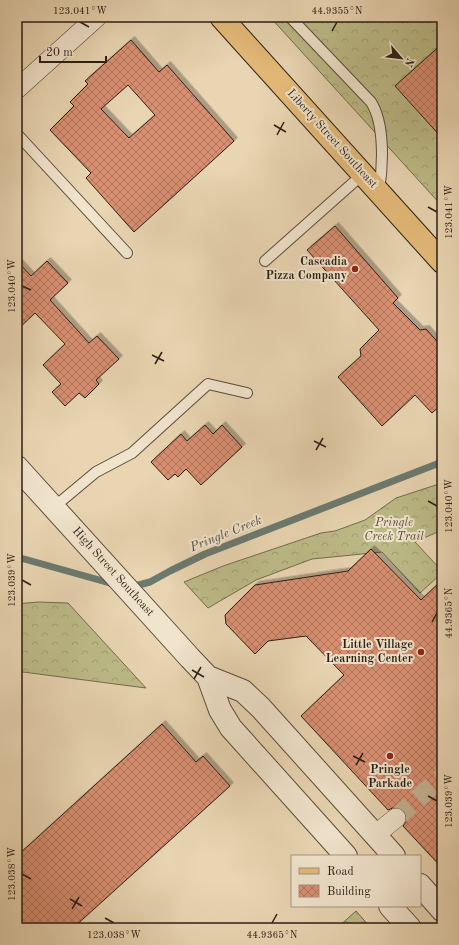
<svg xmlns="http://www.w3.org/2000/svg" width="459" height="945" viewBox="0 0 459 945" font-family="'Old Standard TT',serif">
  <defs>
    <pattern id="forest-crowns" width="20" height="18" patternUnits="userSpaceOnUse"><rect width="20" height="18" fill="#bdbb88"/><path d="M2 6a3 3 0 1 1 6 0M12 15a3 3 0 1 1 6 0" fill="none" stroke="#a3a074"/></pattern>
    <pattern id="building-cross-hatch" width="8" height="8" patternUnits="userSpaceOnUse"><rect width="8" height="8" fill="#d98f72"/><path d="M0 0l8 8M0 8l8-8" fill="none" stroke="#b0745c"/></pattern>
    <filter id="shadow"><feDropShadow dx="3.5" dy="-3.5" stdDeviation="0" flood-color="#0004"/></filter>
  </defs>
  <rect width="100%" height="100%" fill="#e9d5b2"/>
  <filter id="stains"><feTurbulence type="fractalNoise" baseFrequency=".005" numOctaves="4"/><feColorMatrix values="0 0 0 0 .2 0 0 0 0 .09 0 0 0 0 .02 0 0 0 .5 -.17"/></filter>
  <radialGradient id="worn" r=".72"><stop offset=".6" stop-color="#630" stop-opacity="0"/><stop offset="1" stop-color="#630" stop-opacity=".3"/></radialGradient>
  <!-- forest -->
  <path fill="url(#forest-crowns)" stroke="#746c4e" d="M270 17H442V206Z
    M442 483V530L415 542 442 571V573L420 593 382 552 312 559 256 580 208 608 184 582 223 566 321 533 335 531 365 520 396 498Z
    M38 602 68 603 146 688 23 672 17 675V604Z
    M356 911 371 928H337Z"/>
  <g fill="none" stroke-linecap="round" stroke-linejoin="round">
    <!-- stream -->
    <path stroke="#6c7a70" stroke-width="7" d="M17 557 117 585
      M131 587 150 582 170 571 205 554 442 462"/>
  </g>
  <!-- building -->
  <path fill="url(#building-cross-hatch)" stroke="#2b1e13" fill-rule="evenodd" filter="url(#shadow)" d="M131 40 159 72 167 65 234 141 134 232 86 178 91 173 50 130 74 106 70 102 88 84 85 81ZM128 85 155 115 129 138 101 109Z
    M442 44V138L395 86Z
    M335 226 398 298 393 303 420 330 426 329 442 347V404L432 413 415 395 382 426 338 377 361 356 360 349 379 330 307 250Z
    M17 261 31 276 47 261 68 283 50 300 89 343 97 336 119 359 96 380 99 384 85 398 79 393 65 406 52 392 61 384 43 365 65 344 35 313 17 330Z
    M205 425 213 434 222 425 242 447 201 485 186 469 178 477 175 474 168 480 151 462 181 434 187 441Z
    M371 549 421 600 442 580V868L403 826 406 822 407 817 404 811 400 808 395 807 388 810 301 716 344 675 306 636 268 641 255 654 226 624 225 615 255 585 348 571Z
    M162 724 196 762 203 756 230 786 73 928H17V856Z"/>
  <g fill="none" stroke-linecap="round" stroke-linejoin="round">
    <!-- minor-tunnel -->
    <path stroke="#c3b092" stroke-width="19" stroke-dasharray="19 10" stroke-linecap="butt" d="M396 818 442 777"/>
    <!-- service casing -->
    <g stroke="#5a4c3b" stroke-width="12">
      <path id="service" d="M290 17 371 102C385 124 383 166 379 191
        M17 134 127 253
        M265 261 363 174
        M54 507 96 472 132 453 208 384 247 393"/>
    </g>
    <!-- minor casing -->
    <g stroke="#5a4c3b" stroke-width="20">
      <path id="minor" d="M17 89 97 17
        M375 835 396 818"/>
    </g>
    <!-- tertiary casing -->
    <g stroke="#5a4c3b" stroke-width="24">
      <path id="tertiary" d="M17 467 190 658 208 677 243 691 261 708 394 856
        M208 677 220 710 231 728 346 856
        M420 885 442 910
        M390 906 410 928"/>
    </g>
    <!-- primary casing -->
    <g stroke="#2b1e13" stroke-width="24">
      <path id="primary" d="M221 17 442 262"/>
    </g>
    <!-- service -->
    <use href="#service" stroke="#f1e4cd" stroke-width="10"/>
    <!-- minor -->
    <use href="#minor" stroke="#f1e4cd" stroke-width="19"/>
    <!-- tertiary -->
    <use href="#tertiary" stroke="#f1e4cd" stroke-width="22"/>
    <!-- primary -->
    <use href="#primary" stroke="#e4ba79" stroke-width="22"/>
  </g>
  <!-- ticks -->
  <path fill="none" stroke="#2b1e13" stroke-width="1.5" d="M80 22 89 27M332 31 337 22M274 125 286 132M277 135 284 122M428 207 437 212M22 286 31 290M152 355 164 361M155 364 162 352M314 441 326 447M316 450 323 438M428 501 437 506M22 580 31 585M432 622 437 613M192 670 204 677M194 679 201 667M353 756 365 762M356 765 363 753M428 796 437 801M22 874 31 879M70 899 82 906M72 909 79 897M105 918 114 923M272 923 277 914"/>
  <!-- markers -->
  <g fill="#8f2418" stroke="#f1e4cd" stroke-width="1.5">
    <circle cx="355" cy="269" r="4"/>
    <circle cx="421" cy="652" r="4"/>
    <circle cx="390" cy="756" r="4"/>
  </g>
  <g text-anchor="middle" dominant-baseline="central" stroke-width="4" stroke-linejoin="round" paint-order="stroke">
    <!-- street labels -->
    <g font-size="12" fill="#2b1e13" stroke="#f1e4cd">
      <text transform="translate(332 139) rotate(48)">Liberty Street Southeast</text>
      <text transform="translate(113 572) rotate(48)">High Street Southeast</text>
    </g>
    <!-- poi labels -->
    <g font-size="12" font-weight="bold" fill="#2b1e13" stroke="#f1e4cd" text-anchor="end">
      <text x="347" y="262">Cascadia<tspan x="347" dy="14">Pizza Company</tspan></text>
      <text x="413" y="645">Little Village<tspan x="413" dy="14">Learning Center</tspan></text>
      <text x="390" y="770" text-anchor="middle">Pringle<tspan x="390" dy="14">Parkade</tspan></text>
    </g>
    <!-- park labels -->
    <g font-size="12" font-style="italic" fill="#574d36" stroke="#f1e4cd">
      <text x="394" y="523">Pringle<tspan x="394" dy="14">Creek Trail</tspan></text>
    </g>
    <!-- water labels -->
    <g font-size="13" font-style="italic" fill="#4b4c42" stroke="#f1e4cd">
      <text transform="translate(226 534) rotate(-22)">Pringle Creek</text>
    </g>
  </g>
  <!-- margin -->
  <rect width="459" height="945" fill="none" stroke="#e9d5b2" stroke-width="44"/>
  <!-- legend -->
  <rect x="291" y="855" width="130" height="52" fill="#f1e4cd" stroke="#a29583"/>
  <rect x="299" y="868" width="20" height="6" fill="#e4ba79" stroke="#a29583"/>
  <text x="327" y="875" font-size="12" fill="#2b1e13">Road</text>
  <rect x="299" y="885" width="20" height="12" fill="url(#building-cross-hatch)" stroke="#a29583"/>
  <text x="327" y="895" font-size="12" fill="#2b1e13">Building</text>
  <!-- north arrow -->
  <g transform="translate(401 58) rotate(118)" stroke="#f1e4cd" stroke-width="3" paint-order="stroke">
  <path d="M0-3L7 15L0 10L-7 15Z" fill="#2b1e13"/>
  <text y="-6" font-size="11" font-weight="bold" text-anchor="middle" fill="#2b1e13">N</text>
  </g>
  <!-- scale -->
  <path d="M40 56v6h66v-6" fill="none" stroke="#2b1e13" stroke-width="2"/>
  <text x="46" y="56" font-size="12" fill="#2b1e13" stroke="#f1e4cd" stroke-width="3" paint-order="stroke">20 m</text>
  <rect x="22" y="22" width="415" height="901" fill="none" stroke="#2b1e13" stroke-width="1.5"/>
  <g font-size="10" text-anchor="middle" fill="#2b1e13">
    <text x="80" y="14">123.041°W</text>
    <text x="337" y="14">44.9355°N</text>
    <text transform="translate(448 212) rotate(-90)" y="4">123.041°W</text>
    <text transform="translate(11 286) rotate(-90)" y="4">123.040°W</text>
    <text transform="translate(448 506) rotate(-90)" y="4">123.040°W</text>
    <text transform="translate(11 580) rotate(-90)" y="4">123.039°W</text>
    <text transform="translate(448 613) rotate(-90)" y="4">44.9365°N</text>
    <text transform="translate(448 801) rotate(-90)" y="4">123.039°W</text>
    <text transform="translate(11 874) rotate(-90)" y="4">123.038°W</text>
    <text x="114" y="938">123.038°W</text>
    <text x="272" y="938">44.9365°N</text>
  </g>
  <rect width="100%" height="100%" filter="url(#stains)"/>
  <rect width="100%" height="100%" fill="url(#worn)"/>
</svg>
